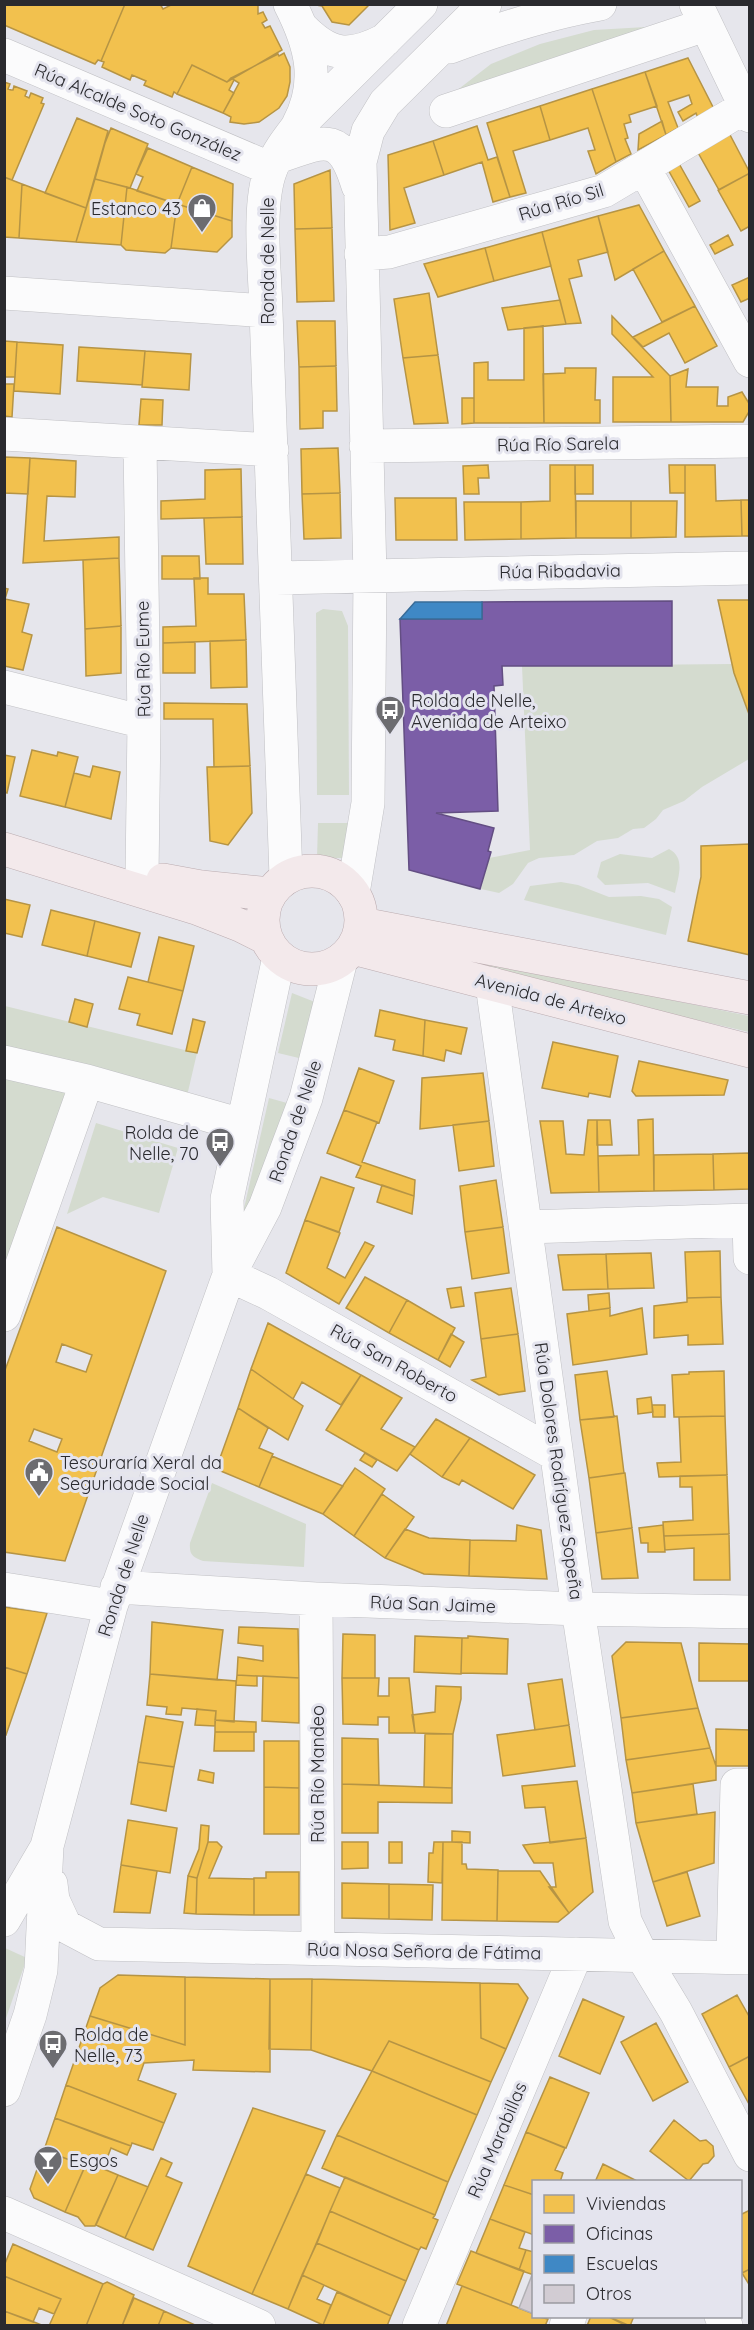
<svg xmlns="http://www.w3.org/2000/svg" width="754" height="2330" viewBox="0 0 754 2330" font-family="Quicksand,sans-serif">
  <rect width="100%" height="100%" fill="#e6e6ec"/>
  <!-- green -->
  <path fill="#d4dbcf" d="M646 27 438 105 491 64 540 44 594 30Z
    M323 609 342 611 348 626 349 795H317L316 613Z
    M732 664 749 717V759L702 787 684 801 663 810 656 819 644 828 633 829 618 838 597 841 574 855 539 858 528 863 513 884 499 893 481 889 489 858 530 850 522 666Z
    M318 823H349L348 858H317Z
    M669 849C686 858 678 877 675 893L648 883 605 885 597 877 601 862 620 854 652 858Z
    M561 882 578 885 609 897 641 896 659 899 672 907 666 935 524 900 530 886Z
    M468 958 749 1016V1032L466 967Z
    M292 993 320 1004 303 1059 278 1053Z
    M5 1006 197 1053 187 1096 71 1077 5 1266Z
    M269 1098 287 1103 245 1228 240 1226Z
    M96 1123 178 1148 159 1213 103 1197 67 1214Z
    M212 1483 306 1524 304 1567 203 1561C193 1557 189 1555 190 1543Z
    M5 1948 27 1958 5 2021Z"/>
  <!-- homes -->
  <path fill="#f2c14e" stroke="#b69444" stroke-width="1.5" fill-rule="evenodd" d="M4 4H125L101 61 98 60 95 64 4 25Z
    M125 4H160L163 9 173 4H258V14L263 12 267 20 262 23 265 28 270 26 282 50 227 82 192 65 177 94 174 92 172 97 144 85 146 81 132 75 130 80 102 67 104 62 101 61Z
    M370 4 349 25 332 22 322 6 316 5Z
    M284 53 290 67V82L287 96 279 108 259 122 244 124 230 122 231 117 223 113 239 83 231 78 278 54 279 56Z
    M688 58 714 109 698 118 696 113 683 121 678 112 692 104 689 95 668 102 678 128 666 135 645 72Z
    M192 65 227 82 231 78 234 80 229 90 234 93 223 113 177 94Z
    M645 72 657 106 629 115 631 122 624 124 628 138 625 139 631 154 616 162 592 89Z
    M4 82 10 84 8 89 11 90H13L14 86 27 91 25 96 29 98 31 93 43 98 41 103 44 104 12 180 4 177Z
    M592 89 616 162 596 174 588 151 595 150 588 128 550 140 540 106Z
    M540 106 550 140 513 151 526 193 510 197 487 123Z
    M77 118 108 131 86 208 45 193Z
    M662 121 666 135 638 150 639 134Z
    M477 126 488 160 497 157 510 197 493 202 482 162 444 175 433 141Z
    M111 128 148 144 130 188 95 179 105 143Z
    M728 131 750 173 719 190 696 149Z
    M433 141 444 175 404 188 415 223 390 230 388 155Z
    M148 148 192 167 177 204 137 191 143 177 136 174Z
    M677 160 700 201 689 207 666 166Z
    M192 167 233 184 232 221 177 204Z
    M330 170 332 228 295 229 294 184Z
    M750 173V226L741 231 718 190Z
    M4 177 22 184 19 238 4 237Z
    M95 179 127 187 121 245 76 242Z
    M22 184 86 208 76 242 19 238Z
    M127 187 177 204 171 248 165 253 126 250 121 245Z
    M177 204 232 221V237L217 252 171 248Z
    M639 205 664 251 615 280 598 216Z
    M598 216 608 252 578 260 582 276 569 279 581 323 566 324 542 232Z
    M332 228 334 301 297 302 295 229Z
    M542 232 551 266 494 281 485 248Z
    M728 235 733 245 715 254 710 245Z
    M485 248 494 281 438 297 424 264Z
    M664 251 695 306 662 322 633 269Z
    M750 277V298L741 302 732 285Z
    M429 293 438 355 403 358 394 299Z
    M560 300 566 324 508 330 502 308Z
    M695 306 717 346 685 363 669 333 643 347 633 337Z
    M612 316 670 376 671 422H613V377H653L612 334Z
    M297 321H335L336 366 299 367Z
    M543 326 544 423H474V363L488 362V380H524V328Z
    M4 341 17 342 15 377H4Z
    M17 342 63 345 60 394 14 391Z
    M79 347 145 351 142 385 77 381Z
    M145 351 191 354 189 390 142 387Z
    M438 355 448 423 414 424 403 358Z
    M336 366 337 411H323V428L300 429 299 367Z
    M565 368H596L595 400H600V423H544L543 374 565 373Z
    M688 369 686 387H718L717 406H728V397L742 392 750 405V410L743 422H671L670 376Z
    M4 384H14L12 417 4 416Z
    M462 398H474V423L462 424Z
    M141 399 163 400 162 425H139Z
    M338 448 340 493 302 494 301 449Z
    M4 457 30 458 28 494 4 493Z
    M30 458 76 461 75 497 47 496 44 541 119 537V558L23 563Z
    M488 465 489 478H478L479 494H464L463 466Z
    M550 465H575L576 538 521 539V502L550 501Z
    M575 465H593V494H575Z
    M669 465H685V493H670Z
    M685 465H715L716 501 741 500 742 536 685 537Z
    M241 469 242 517 161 519V501L205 499V470Z
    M340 493 341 538 304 539 302 494Z
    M395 498H456L457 540H396Z
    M741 500H750V536H742Z
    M576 501H631V538H576Z
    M631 501H677L676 537 631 538Z
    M464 502H521V539L465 540Z
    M242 517 243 564H206L204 518Z
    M162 556H199L200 579H162Z
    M119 558 121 626 85 629 83 560Z
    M194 578H208V594H244L246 640 163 643V627L196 626Z
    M4 588 8 589 5 599 29 604 22 632 32 635 23 670 4 666Z
    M718 600H750V717L734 673Z
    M121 626V673L86 676 85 629Z
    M246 640 247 687 211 688 210 641Z
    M195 642V673H163V643Z
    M164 703 247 704 250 766 214 767 213 719H164Z
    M32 750 57 756 58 752 78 757 65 807 20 796Z
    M4 755 15 757 7 793 4 792Z
    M93 766 120 772 111 819 65 807 74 773 90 777Z
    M250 766 252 813 228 845 210 841 207 767Z
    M750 844V955L688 941 701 877V846Z
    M4 899 30 905 22 937 4 933Z
    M51 910 95 921 87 956 42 945Z
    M95 921 140 933 131 967 87 956Z
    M159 937 194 946 183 991 148 982Z
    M128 977 183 991 172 1034 137 1025 140 1014 119 1009Z
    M75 999 93 1004 87 1027 69 1022Z
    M380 1010 425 1020 423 1056 393 1050 395 1040 375 1036Z
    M193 1019 205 1022 197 1053 186 1051Z
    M425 1020 467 1028 461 1054 446 1050 444 1061 423 1056Z
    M553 1042 618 1056 610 1097 589 1093 588 1097 542 1088Z
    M639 1061 728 1080 724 1095 636 1096 632 1091Z
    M359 1068 394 1081 379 1123 344 1110Z
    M483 1073 489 1121 420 1129 422 1078Z
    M344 1110 377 1122 362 1162 415 1180 414 1196 356 1177 361 1166 327 1153Z
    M653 1119 654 1191 599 1192 598 1156 639 1155 638 1120Z
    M588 1120H597L599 1192 551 1193 540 1121H563L566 1154 584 1155Z
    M597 1120H610L612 1145H597Z
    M489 1121 494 1166 459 1171 453 1125Z
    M750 1153V1189L714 1190 713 1154Z
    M713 1154 714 1190 654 1191V1155Z
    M321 1177 354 1188 339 1232 305 1220Z
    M496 1180 503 1227 465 1232 460 1186Z
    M382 1185 414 1196 412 1214 377 1202Z
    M305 1220 340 1233 327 1268 345 1278 365 1242 374 1246 339 1304 286 1273Z
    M57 1227 166 1271 65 1561 4 1552V1373ZM62 1344 92 1355 86 1372 56 1362ZM34 1429 62 1439 57 1452 29 1441Z
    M503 1227 509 1273 472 1279 465 1232Z
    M720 1251 721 1297 687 1298 685 1252Z
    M651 1253 654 1288 608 1289 606 1254Z
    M606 1254 608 1289 563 1290 558 1255Z
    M365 1277 407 1300 389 1333 346 1308Z
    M461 1287 464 1306 451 1308 447 1289Z
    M511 1288 518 1334 481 1339 475 1293Z
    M609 1293 610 1308 589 1311 588 1295Z
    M721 1297 723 1344 688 1345V1335L654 1338V1306L687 1302V1298Z
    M407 1300 455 1328 438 1360 389 1333Z
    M610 1308V1316L642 1308 647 1354 573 1365 567 1314Z
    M268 1323 361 1375 341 1405 302 1382 293 1399 251 1369Z
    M451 1334 464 1342 450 1367 438 1360Z
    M518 1334 525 1391 499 1395 472 1380 486 1377 481 1339Z
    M251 1369 303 1406 288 1440 238 1408Z
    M607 1371 614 1417 580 1420 575 1375Z
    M724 1371 725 1416 674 1417 672 1375 689 1374V1372Z
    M361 1375 402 1398 381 1429 415 1447 397 1471 326 1430Z
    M651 1397 653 1412 638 1414 637 1399Z
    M652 1405H665V1417H653Z
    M238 1408 268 1428 259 1448 273 1454 259 1487 216 1469Z
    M617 1416 624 1473 589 1478 580 1420Z
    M725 1416 727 1475 659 1477 657 1463 681 1462 679 1417Z
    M436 1419 470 1438 442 1477 410 1454Z
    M470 1438 535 1475 513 1509 462 1480 459 1485 442 1477Z
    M365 1453 377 1460 372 1467 360 1460Z
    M272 1456 343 1486 323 1514 259 1487Z
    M355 1468 385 1489 354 1536 323 1514Z
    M625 1473 632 1528 596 1533 589 1478Z
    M727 1475 729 1534 664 1536 663 1522 693 1520 692 1487H680V1476Z
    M382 1494 414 1517 385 1558 354 1536Z
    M517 1525 541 1530 547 1579 469 1576 470 1540 516 1541Z
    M663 1525 665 1552H648V1543H641L639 1528Z
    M632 1528 638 1578 602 1579 596 1533Z
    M405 1529 429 1538 470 1540 469 1576 424 1574 385 1558Z
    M729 1534 730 1580H694V1548L665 1550 664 1536Z
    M4 1607 47 1613 27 1674 4 1667Z
    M152 1622 223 1630 217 1680 150 1674Z
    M239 1627 298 1629 299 1678 237 1675 238 1657 263 1661V1646L238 1643Z
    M343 1634 375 1635V1678H342Z
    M415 1636 462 1638 461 1674 414 1672Z
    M468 1636 508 1639 507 1674 461 1673 462 1638H468Z
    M626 1642 681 1643 698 1708 621 1718 612 1656Z
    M699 1643 750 1644V1681H699Z
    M4 1667 27 1674 6 1735 4 1734Z
    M150 1674 236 1681 234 1722 215 1720 216 1711 182 1708 181 1715 166 1714 167 1707 147 1705Z
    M237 1675 257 1676V1686L236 1685Z
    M263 1676 299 1678V1723L262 1721Z
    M342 1678H379L378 1696H389V1678H409L415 1733H389V1717H378V1725L343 1724Z
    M562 1679 569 1725 535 1730 528 1684Z
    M436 1686 461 1687V1699L453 1734 415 1733 412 1715 435 1712Z
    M698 1708 710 1748 626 1760 621 1718Z
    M197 1709 216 1711 215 1726 195 1725Z
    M146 1716 183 1722 174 1767 138 1762Z
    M215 1720 256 1722V1732H215Z
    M569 1725 575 1766 503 1776 497 1735Z
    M716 1729 750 1730V1766H716Z
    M215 1732H254V1751H214Z
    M425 1734H453L452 1788 424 1787Z
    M342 1738 378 1739 379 1785 342 1784Z
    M264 1741H299V1788L264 1787Z
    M710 1748 716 1766V1780L632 1793 626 1760Z
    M138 1762 174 1767 166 1811 131 1804Z
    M200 1770 214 1773 213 1783 198 1780Z
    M577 1781 586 1838 550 1843 545 1807 525 1808 522 1786Z
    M342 1784 452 1788V1803L378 1802V1833H342Z
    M693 1784 697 1814 636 1823 632 1793Z
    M264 1787 299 1788V1834H264Z
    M715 1812 714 1863 653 1882 636 1823Z
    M128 1820 177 1828 170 1873 121 1865Z
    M201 1825 209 1826 208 1842 197 1878 188 1876 199 1849Z
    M452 1831 470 1832V1843L452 1842Z
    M586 1838 593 1892 569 1913 549 1887H556L553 1863H534L523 1845Z
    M208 1842H217L222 1847 209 1878 254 1879V1915L196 1914 197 1878Z
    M342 1842H368V1868L342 1869Z
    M389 1842H402V1863H389Z
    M434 1842H443L442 1883 428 1882 429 1853H433Z
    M443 1842H462V1864H466L467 1869 498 1870 497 1921 442 1920Z
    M121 1865 157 1871 150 1913 114 1912Z
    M498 1871H540L569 1913 558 1922 497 1921Z
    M266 1872H299V1915H254V1878H266Z
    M687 1872 700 1916 667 1926 653 1882Z
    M188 1876 197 1878 196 1914 184 1913Z
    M342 1883 389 1884V1919L342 1918Z
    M389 1884 433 1885 432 1920 389 1919Z
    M118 1975 185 1977V2045L90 2016 100 1988Z
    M185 1977 270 1979V2072L193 2070 194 2060 144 2063 138 2080 176 2094 164 2123 66 2085 90 2016 185 2045Z
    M270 1979H312L311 2050 269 2049Z
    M312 1979 480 1983 481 2038 506 2049 491 2082 389 2041 372 2071 311 2050Z
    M480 1983 518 1984 528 1998 506 2049 481 2038Z
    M737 1995 750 2018V2056L729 2067 702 2014Z
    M583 1999 624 2017 600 2074 559 2056Z
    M656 2023 688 2082 653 2101 621 2042Z
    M389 2041 491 2082 477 2115 372 2071Z
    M750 2056V2106L729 2067Z
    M372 2071 477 2115 448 2182 337 2135Z
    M550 2077 589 2093 566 2148 526 2132Z
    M66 2085 164 2123 153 2150 132 2143 131 2146 55 2118Z
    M253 2108 325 2131 252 2294 188 2266Z
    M55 2118 105 2137 131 2146 127 2155 111 2148 106 2161 90 2155 85 2166 44 2150Z
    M674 2120 700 2141 706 2140 713 2146 714 2156 708 2163 703 2164 689 2181 650 2151Z
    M526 2132 565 2148 555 2170 563 2173 560 2182H534V2195L504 2185Z
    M337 2135 448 2182 435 2215 322 2168Z
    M44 2150 85 2166 65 2212 34 2198 30 2189Z
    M161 2158 172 2163 166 2176 182 2183 153 2250 125 2238Z
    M87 2162 118 2175 95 2226H85L78 2217 65 2212Z
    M603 2164 639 2182H595Z
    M306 2174 340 2188 288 2309 252 2294Z
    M118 2175 148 2187 125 2238 96 2225Z
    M345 2177 435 2215 433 2218 438 2220 426 2249 421 2247 419 2250 330 2211Z
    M504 2185 534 2195V2235L490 2219Z
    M750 2210V2269L742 2273 740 2215Z
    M330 2211 419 2250 406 2281 317 2243Z
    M490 2219 525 2232 519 2248 526 2250 519 2270 476 2253Z
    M317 2243 406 2281 391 2316 302 2275Z
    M13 2244 103 2284 86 2326H49L61 2299 4 2276V2266Z
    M526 2250 534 2252V2275L519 2270Z
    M471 2251 524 2271 511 2305 457 2284Z
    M750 2269V2286L742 2273Z
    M302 2275 324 2285 317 2299 331 2305 323 2325 288 2309Z
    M4 2276 61 2299 54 2314 39 2308 33 2322 4 2311Z
    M107 2282 134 2295 122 2326H86L103 2284Z
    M462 2286 534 2314V2316L548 2319 545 2326H446Z
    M337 2292 391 2316 387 2326 323 2325Z
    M134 2298 164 2311 158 2326H122Z
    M4 2311 29 2320 44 2326H4Z
    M164 2311 195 2325V2326H158Z
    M591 2316H607L627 2326H587Z
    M607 2316H634L630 2326Z"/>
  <!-- offices -->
  <path fill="#7b5ea7" stroke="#634e83" stroke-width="1.5" d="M672 601V666H502L503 685 494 686 498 811 436 813 494 828 488 851 491 852 480 889 409 870 400 619H482V602Z"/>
  <!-- schools -->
  <path fill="#3f88c5" stroke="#396c98" stroke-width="1.5" d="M415 602H482V619H400Z"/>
  <!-- building -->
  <path fill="#d2ccd3" stroke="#b1b0b4" stroke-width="1.5" d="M532 2275H534V2314L519 2308Z"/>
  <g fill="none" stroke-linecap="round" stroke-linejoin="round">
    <!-- minor casing -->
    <g stroke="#c0c0c4" stroke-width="34">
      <path id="minor" d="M290 4C311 45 321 82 298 125
        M696 4 750 116
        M301 27C329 56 348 59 385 40
        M450 47C499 29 548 13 600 4
        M4 55 271 169
        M446 111 705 25
        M278 157C325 140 341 131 358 186
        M644 168 750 361
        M361 254 389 252 604 191 745 107
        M4 293 266 311
        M4 434 272 450
        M140 443 144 722 142 876
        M366 446 750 441
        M276 578 750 568
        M4 687 144 722
        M286 877 266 311C265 272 257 204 271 169 277 153 288 139 298 126L421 4
        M353 893 368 803 370 576 360 162 368 131 385 103 485 4
        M492 984 578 1609 625 1921 641 1954 676 2012 750 2155
        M4 1062 87 1081
        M749 1220 750 1258
        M526 1227 750 1220
        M229 1274 227 1199 279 957
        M229 1275 268 1293 557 1455
        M4 1315 87 1081 242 1125
        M117 1587 316 1599 578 1609 750 1612
        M4 1589 111 1606
        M316 1599 318 1949
        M51 1884 53 1900 65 1926 99 1944 750 1958
        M4 1920 45 1850
        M733 1957 737 1785H750
        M4 2090 30 2015 41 1970 47 1846 111 1606 229 1275 265 1207 306 1098 341 960
        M4 2213 259 2326
        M721 2316 726 2326
        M419 2326 576 1954
        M566 2326 570 2316"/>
    </g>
    <!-- major casing -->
    <g stroke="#bbacb0" stroke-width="34">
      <path id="major" d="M4 849 196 908 242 926 266 938
        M263 920a49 49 0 1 1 98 0a49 49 0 1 1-98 0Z
        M163 880 201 887 270 894
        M362 924 750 998
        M353 948 750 1051"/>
    </g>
    <!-- minor -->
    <use href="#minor" stroke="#fbfbfc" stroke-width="33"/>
    <!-- major -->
    <use href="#major" stroke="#f3e9eb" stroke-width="33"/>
  </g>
  <!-- icons -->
  <defs>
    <g id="shop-pin" transform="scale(1.5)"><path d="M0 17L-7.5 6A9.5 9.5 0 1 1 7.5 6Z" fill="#6c6c70" stroke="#e4e4ee"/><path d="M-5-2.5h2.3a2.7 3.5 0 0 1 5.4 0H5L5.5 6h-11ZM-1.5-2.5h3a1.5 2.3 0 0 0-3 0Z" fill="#fff"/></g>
    <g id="bus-pin" transform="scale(1.5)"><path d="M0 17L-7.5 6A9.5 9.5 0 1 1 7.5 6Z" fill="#6c6c70" stroke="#e4e4ee"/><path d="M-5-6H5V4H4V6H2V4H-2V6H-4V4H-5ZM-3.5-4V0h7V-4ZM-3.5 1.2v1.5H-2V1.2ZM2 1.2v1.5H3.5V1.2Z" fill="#fff"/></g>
    <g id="civic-pin" transform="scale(1.5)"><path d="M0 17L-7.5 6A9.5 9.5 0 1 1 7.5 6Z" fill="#6c6c70" stroke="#e4e4ee"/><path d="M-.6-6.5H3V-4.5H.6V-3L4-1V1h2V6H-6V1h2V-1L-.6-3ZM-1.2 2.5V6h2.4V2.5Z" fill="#fff"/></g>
    <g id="bar-pin" transform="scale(1.5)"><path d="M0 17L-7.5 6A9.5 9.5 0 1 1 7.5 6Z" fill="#6c6c70" stroke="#e4e4ee"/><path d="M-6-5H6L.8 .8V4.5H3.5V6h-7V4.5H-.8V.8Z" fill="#fff"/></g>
  </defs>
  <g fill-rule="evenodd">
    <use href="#shop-pin" x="202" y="208"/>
    <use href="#bus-pin" x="390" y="710"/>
    <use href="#bus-pin" x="220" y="1142"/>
    <use href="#civic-pin" x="39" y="1472"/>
    <use href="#bus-pin" x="53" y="2044"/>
    <use href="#bar-pin" x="48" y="2160"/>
  </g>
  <g text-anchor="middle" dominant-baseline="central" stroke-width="6" stroke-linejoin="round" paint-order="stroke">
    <!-- street labels -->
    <g font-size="18" fill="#2a2a2e" stroke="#e4e4ee">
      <text transform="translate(138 112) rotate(23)">Rúa Alcalde Soto González</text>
      <text transform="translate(561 202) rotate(-17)">Rúa Río Sil</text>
      <text transform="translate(267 261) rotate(-90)">Ronda de Nelle</text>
      <text transform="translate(558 444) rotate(-1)">Rúa Río Sarela</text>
      <text transform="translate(560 571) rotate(-1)">Rúa Ribadavia</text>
      <text transform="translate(143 659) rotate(-91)">Rúa Río Eume</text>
      <text transform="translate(551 999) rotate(15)">Avenida de Arteixo</text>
      <text transform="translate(295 1121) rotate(-71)">Ronda de Nelle</text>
      <text transform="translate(394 1363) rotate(29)">Rúa San Roberto</text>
      <text transform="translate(559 1471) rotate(82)">Rúa Dolores Rodríguez Sopeña</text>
      <text transform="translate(123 1575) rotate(-72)">Ronda de Nelle</text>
      <text transform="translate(433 1604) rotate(2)">Rúa San Jaime</text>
      <text transform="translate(317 1774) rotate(-90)">Rúa Río Mandeo</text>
      <text transform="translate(424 1951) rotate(1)">Rúa Nosa Señora de Fátima</text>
      <text transform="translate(497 2140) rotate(-67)">Rúa Marabillas</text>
    </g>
    <!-- poi labels -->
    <g font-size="18" fill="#2a2a2e" stroke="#e4e4ee" text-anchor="start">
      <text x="181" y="208" text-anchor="end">Estanco 43</text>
      <text x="411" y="700">Rolda de Nelle,<tspan x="411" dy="21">Avenida de Arteixo</tspan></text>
      <text x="199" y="1132" text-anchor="end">Rolda de<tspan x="199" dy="21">Nelle, 70</tspan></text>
      <text x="60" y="1462">Tesouraría Xeral da<tspan x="60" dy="21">Seguridade Social</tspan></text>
      <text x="74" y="2034">Rolda de<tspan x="74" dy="21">Nelle, 73</tspan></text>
      <text x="69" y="2160">Esgos</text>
    </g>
  </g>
  <!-- border -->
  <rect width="754" height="2330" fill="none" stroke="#2a2a2e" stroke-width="12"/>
  <!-- legend -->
  <rect x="532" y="2180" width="210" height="138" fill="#e4e4ee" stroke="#9a9aa1" stroke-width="1.5"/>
  <rect x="544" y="2195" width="30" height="18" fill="#f2c14e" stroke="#9a9aa1" stroke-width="1.5"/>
  <text x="586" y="2210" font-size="18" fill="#2a2a2e">Viviendas</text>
  <rect x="544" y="2225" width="30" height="18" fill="#7b5ea7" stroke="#9a9aa1" stroke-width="1.5"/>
  <text x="586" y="2240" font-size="18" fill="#2a2a2e">Oficinas</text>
  <rect x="544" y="2255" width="30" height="18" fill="#3f88c5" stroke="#9a9aa1" stroke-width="1.5"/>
  <text x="586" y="2270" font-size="18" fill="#2a2a2e">Escuelas</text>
  <rect x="544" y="2285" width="30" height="18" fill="#d2ccd3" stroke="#9a9aa1" stroke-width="1.5"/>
  <text x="586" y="2300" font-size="18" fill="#2a2a2e">Otros</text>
</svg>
